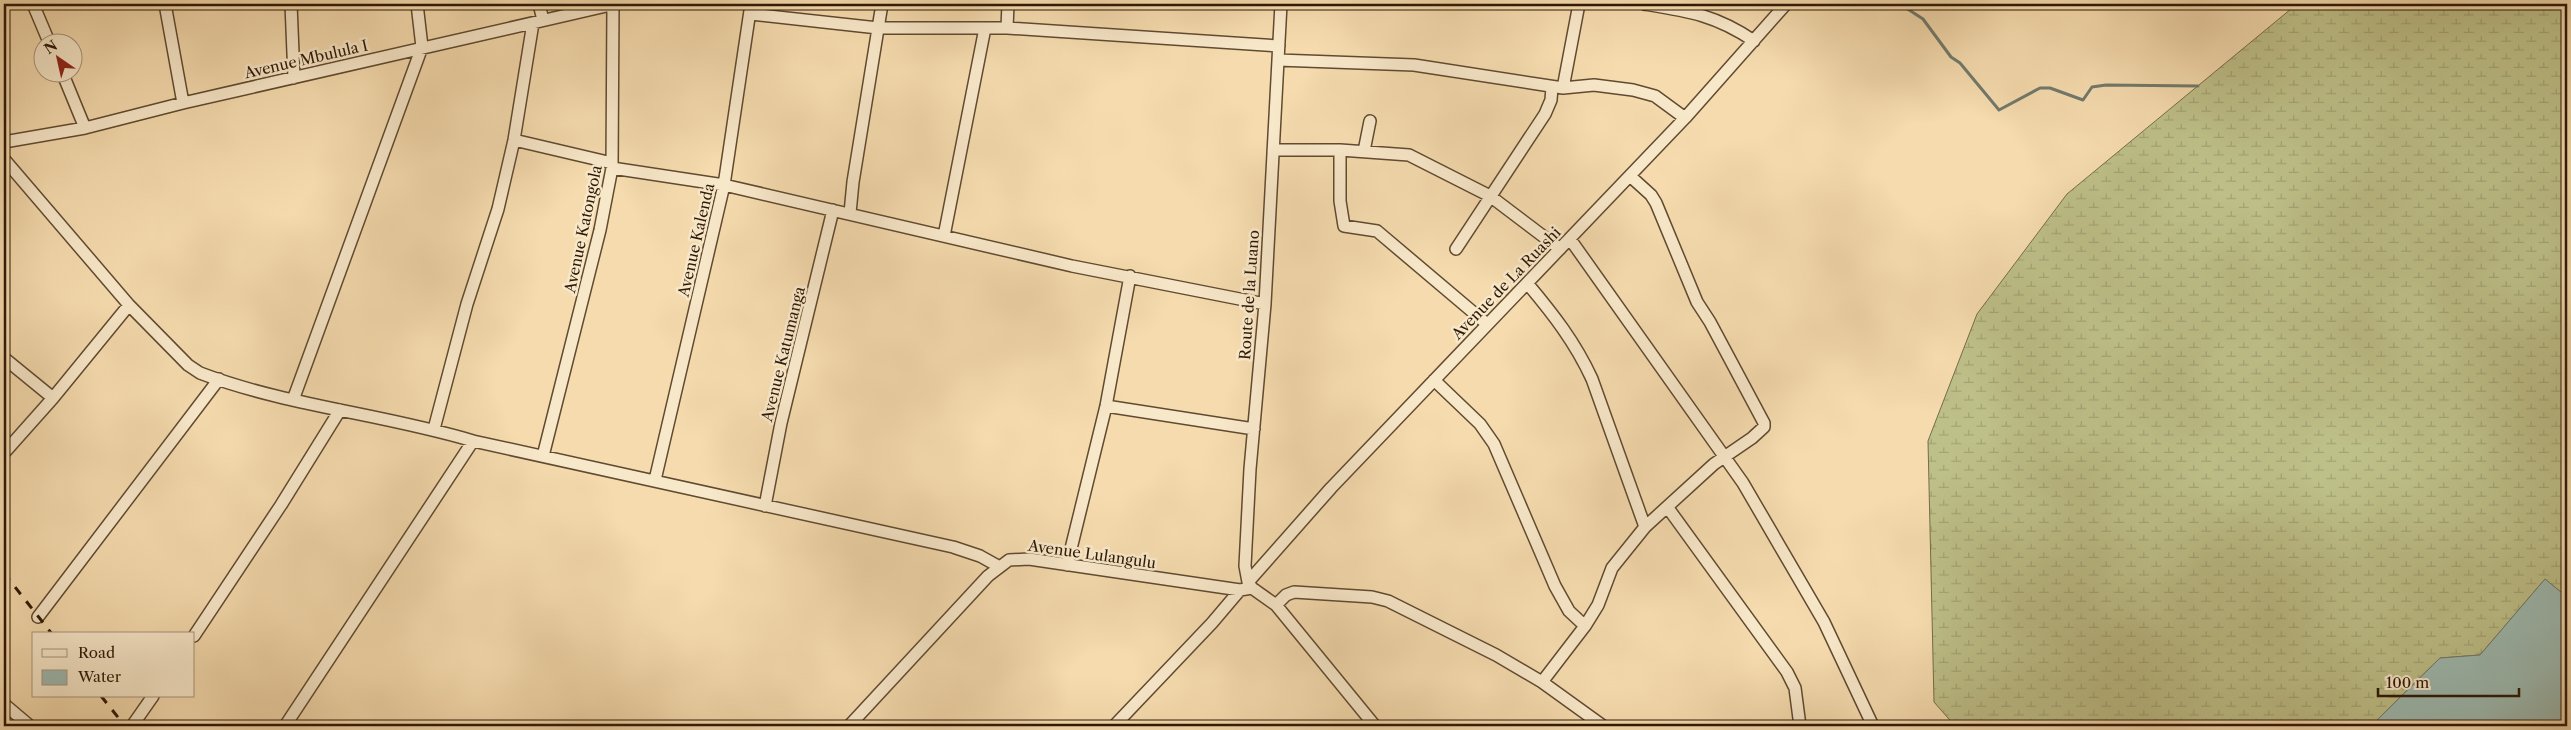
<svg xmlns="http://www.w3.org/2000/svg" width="2571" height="730" viewBox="0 0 2571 730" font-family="'Libre Caslon Text',serif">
  <defs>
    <pattern id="wetland-marsh" width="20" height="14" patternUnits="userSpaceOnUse" patternTransform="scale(1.25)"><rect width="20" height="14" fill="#bec089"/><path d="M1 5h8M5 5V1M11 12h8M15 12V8" fill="none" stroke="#a4a475"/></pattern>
  </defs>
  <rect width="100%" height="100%" fill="#f5dbae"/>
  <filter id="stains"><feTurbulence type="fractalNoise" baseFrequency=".004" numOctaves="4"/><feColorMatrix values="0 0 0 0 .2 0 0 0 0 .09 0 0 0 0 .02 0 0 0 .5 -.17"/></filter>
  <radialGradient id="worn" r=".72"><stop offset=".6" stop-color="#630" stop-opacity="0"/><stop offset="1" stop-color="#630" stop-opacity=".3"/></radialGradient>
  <!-- wetland -->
  <path fill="url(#wetland-marsh)" stroke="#766c48" d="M2297 4H2567V597L2545 579 2480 655 2440 658 2371 726H1955L1934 702 1928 441 1977 314 2067 194Z"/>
  <!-- water -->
  <path fill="#9dbab1" stroke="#717a6d" d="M2545 579 2567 597V726H2371L2440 658 2480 655Z"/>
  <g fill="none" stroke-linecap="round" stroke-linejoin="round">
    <!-- stream -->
    <path stroke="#717a6d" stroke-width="3" d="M1900 4 1923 19 1951 57 1960 63 1999 110 2040 88H2050L2083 100 2092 87 2106 85 2198 86"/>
    <!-- minor casing -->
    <g stroke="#604a30" stroke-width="14">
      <path id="minor" d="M33 4 49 42
        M165 4 183 103
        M291 4 294 78
        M539 4 543 20
        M1281 4 1265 304 1250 469 1245 566 1248 582 1252 588 1276 605 1375 726
        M1644 4C1688 11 1716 15 1754 41
        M751 14 878 28H1007L1279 46
        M1007 28 1008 4
        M1278 60 1414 65 1563 88 1594 85 1633 90 1655 96 1685 118
        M62 72 85 128
        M1563 88 1579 4
        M514 140 612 163
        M4 142 85 128 183 103 615 4
        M1273 150H1340L1409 155 1490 196 1560 249
        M1340 150V201L1344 226 1377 231 1487 324
        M1364 151 1370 121
        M4 159 129 305 188 365 200 373C287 406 383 414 473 441L953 547 980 556 998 566
        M612 168 724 185 1072 266 1265 304
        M850 213 853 182 882 4
        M944 236 985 28
        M1570 239 1743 483 1824 622 1873 726
        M1456 249 1545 114 1551 100 1552 87
        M1527 283C1553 314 1575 342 1592 379L1645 527
        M4 358 53 398
        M1434 380 1480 424 1494 444 1555 586 1569 611 1585 626
        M293 400 422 47 417 4
        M1106 406 1254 429
        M434 429 467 304 498 209 514 140 533 23
        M4 453 53 398 129 305
        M543 456 600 230 612 168 613 4
        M655 480 724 185 751 4
        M765 506 781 423 833 210
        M1668 508 1787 672 1795 688 1800 726
        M1067 565 1106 406 1130 276
        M1248 582 1331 488 1685 118 1786 4
        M1276 605 1286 595 1294 592 1372 597 1388 601 1496 655 1542 682 1603 726
        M38 617 219 379
        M194 636 281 505 340 410
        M1542 682 1585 626 1598 605 1612 568 1645 527 1714 464 1752 438 1764 427V423L1710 322 1697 302 1656 203 1651 195 1630 176
        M4 704 30 726
        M132 726 153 696
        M285 726 473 441
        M849 726 988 576 1009 560 1029 559 1240 590 1252 588
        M1114 726 1212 623 1240 590"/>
    </g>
    <!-- minor -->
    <use href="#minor" stroke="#f8e8ca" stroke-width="11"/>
    <!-- rail -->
    <path stroke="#2e1906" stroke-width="3" stroke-dasharray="9 9" stroke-linecap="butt" d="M4 573 52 634
      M101 696 125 726"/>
  </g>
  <g text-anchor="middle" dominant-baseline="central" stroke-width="5" stroke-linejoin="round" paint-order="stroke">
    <!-- street labels -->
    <g font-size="15" fill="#2e1906" stroke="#f8e8ca">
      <text transform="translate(306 59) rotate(-13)">Avenue Mbulula I</text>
      <text transform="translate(583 229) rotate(-78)">Avenue Katongola</text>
      <text transform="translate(696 240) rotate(-77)">Avenue Kalenda</text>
      <text transform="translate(1506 283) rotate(-46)">Avenue de La Ruashi</text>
      <text transform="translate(1249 295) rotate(-86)">Route de la Luano</text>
      <text transform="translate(783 354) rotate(-76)">Avenue Katumanga</text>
      <text transform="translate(1092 554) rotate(8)">Avenue Lulangulu</text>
    </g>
  </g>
  <!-- margin -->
  <rect width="2571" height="730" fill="none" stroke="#f5dbae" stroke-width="20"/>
  <rect x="5" y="5" width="2561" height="720" fill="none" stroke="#2e1906" stroke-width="2.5"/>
  <rect x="10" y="10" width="2551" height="710" fill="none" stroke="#2e1906"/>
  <!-- legend -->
  <rect x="32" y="632" width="162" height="65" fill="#f8e8ca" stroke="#a7957c"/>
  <rect x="42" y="649" width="25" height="8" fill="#f8e8ca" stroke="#a7957c"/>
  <text x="78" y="658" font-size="15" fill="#2e1906">Road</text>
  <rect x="42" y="670" width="25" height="15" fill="#9dbab1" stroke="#a7957c"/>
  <text x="78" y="682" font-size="15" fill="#2e1906">Water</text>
  <!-- north arrow -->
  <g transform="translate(58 58) rotate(326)"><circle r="24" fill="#f8e8ca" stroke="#a7957c"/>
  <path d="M0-4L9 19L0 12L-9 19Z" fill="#8f2418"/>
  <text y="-8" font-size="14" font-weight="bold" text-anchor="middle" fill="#2e1906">N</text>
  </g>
  <!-- scale -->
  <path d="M2378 688v8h141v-8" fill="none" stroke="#2e1906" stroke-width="2.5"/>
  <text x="2386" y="688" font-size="15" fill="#2e1906" stroke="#f8e8ca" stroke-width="4" paint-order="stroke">100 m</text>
  <rect width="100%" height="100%" filter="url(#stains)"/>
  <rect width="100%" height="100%" fill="url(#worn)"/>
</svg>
